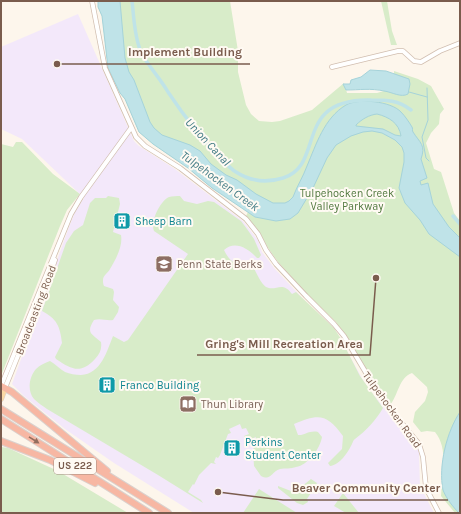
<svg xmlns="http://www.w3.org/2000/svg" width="461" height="514" viewBox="0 0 461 514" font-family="Karla,sans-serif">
  <rect width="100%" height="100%" fill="#fdf6ec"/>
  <!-- education -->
  <path fill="#f3e8fa" d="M78 14 134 141 139 146 175 169 243 221 258 240 262 252 275 269 308 304 334 328 367 387 416 445 419 452 420 486 434 513H194L114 463 65 429 24 396 12 384 69 227 75 212 84 198 22 139 1 129V47Z"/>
  <!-- green -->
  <path fill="#d8ecc9" d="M98 1H230L238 51V72L246 105 251 114 259 121 272 122 280 121 312 110 344 83 347 93H377L394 88V71L418 79 431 86 444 109 440 114 439 124 431 133 426 143 434 169 441 172 454 213 460 221V513H455L441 496C442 476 449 449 435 432L427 431 421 432 413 422 415 412 425 401 428 392 427 387 412 373C399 377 398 396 390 405L384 400 376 388 358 355 336 322 307 294 278 262 268 248 260 233 246 216 248 212 212 188 188 168 153 144 139 132 125 99 120 93 108 68 102 16 98 7Z
    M381 1H387L392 31 397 45H391Z
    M16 142H22L53 174 80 194 67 210 60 226 1 376V144L13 147Z
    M108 196 119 198 120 204 113 232 121 235C123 246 116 259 110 269 108 273 103 275 103 280 103 282 103 284 104 286L113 289 114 292 113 300 119 307 118 312 113 320C106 321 101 318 94 320 86 333 91 333 101 342 102 349 100 354 95 359 81 374 72 370 56 359L55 357 62 343C60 326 57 319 42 311L66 243 74 231 83 225 90 203 95 198H106Z
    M180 196 184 201 197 204 208 201 214 202 224 209 241 221 247 229 254 239 261 255 259 258H257C249 249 235 240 224 250 232 267 238 262 253 267 257 273 260 283 266 287 276 292 282 280 292 294L296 292 334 328 341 339 360 376 383 408C376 420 366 431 355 439 353 440 353 442 352 444 348 452 340 465 330 466L328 463 342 449 343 436C327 414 319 413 294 424L298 435C304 436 309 430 318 432L322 437C320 449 308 465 296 467 291 469 285 468 280 469 271 472 271 481 261 476L254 466 253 451 256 437 246 441 244 436 249 434 246 428 242 429 240 424 229 429 231 433 228 434 220 455 218 458 216 457 214 462 216 464 211 463 199 475 194 485 193 484 188 492 201 500 203 503 158 475 47 409C43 406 38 403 34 399 27 391 29 377 36 369 40 365 45 363 50 361 55 364 60 369 65 372 70 374 75 375 81 375 101 374 107 351 113 336L124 342 128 340 188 254 154 231C150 222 160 201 169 197 172 196 177 196 180 196Z
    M1 447 8 448 58 471 128 513H1Z
    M311 479 317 483 316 485 307 499 308 502 303 505 297 503 278 488V486L291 491 301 487Z
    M259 489 297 513H243Z
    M343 493 359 513H346L334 506Z"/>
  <!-- water -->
  <path fill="#bfe3e8" stroke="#a5d3da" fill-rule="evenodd" d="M98 1H120L125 58 129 72 134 80 150 122 154 128 162 135 190 145 200 151 211 164 226 175 237 180 256 194 273 203H285L289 201 293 197C297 186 303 177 307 166 316 145 324 118 346 105 358 98 391 101 401 112 405 116 409 122 412 127 413 128 412 131 413 132 420 143 426 145 421 159L427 178 420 181 421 185 428 183 433 204 449 227 460 238V257L429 234 420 220 405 203 399 188 404 162V153L402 147 395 140 382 133 372 131 363 132 351 136 336 145 327 158 313 188 298 213 290 219 276 221 255 217 212 188 188 168 153 144 139 132 125 99 120 93 108 68 102 16 98 7ZM377 114C389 117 399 123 401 136L395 135 383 129 356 126V125C362 119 369 115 377 114Z
    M370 70 386 71 409 79 410 84 408 94C401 98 392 92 384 91 371 88 359 90 346 90L343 84H350L351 80 361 77Z
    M460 412V513H459C453 507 446 498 443 490 438 466 447 431 460 412Z"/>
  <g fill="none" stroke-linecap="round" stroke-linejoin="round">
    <!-- stream -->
    <path stroke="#a5d3da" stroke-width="1" d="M427 88 428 120 422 137 426 158 429 161
      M409 92 427 97"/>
    <!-- canal -->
    <path stroke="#bfe3e8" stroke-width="3.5" d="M132 1C134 17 134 36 141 52 148 66 160 78 168 92 184 116 198 135 219 156 224 161 229 168 236 172 250 181 267 183 283 178 326 165 292 98 371 100 387 100 398 100 411 110
      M453 216 460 224"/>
    <!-- minor casing -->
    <g stroke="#d1beb0" stroke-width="5.5">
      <path id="minor" d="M92 1 105 68 136 137 145 146 180 168 246 219 258 234 266 250 276 264 306 296 334 324 344 336 381 398 419 444 423 457 426 488 439 513
        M332 67 398 51H403L414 61 421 62 440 51 460 43
        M1 386 71 214 81 197 131 128
        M5 388 44 291 55 260"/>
    </g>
    <!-- major casing -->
    <g stroke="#dad1cd" stroke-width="6">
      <path id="major" d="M1 399 5 388"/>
    </g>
    <!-- highway casing -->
    <g stroke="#dad1cd" stroke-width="8">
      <path id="highway" d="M1 386 12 392 107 471
        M1 409 168 513
        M1 419 149 513
        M1 441 50 460 95 483"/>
    </g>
    <!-- minor -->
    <use href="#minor" stroke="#fff" stroke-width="4"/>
    <!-- major -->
    <use href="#major" stroke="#fbd9a5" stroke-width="5"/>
    <!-- highway -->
    <use href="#highway" stroke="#f7b7a3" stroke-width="6"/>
  </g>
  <!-- one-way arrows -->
  <defs><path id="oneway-solid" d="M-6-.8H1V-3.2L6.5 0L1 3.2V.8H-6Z"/></defs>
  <use fill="#936e5e" href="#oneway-solid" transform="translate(34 440) rotate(32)"/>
  <!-- icons -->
  <defs>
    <g id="building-square" transform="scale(0.9)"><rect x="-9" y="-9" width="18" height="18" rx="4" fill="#0f9aa8" stroke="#fffaf3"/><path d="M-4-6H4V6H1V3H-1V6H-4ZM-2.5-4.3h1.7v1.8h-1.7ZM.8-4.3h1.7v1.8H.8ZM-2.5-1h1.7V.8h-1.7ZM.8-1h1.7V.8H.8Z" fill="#fff"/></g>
    <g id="university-square" transform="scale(0.9)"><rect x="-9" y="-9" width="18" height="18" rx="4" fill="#8d6e63" stroke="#fffaf3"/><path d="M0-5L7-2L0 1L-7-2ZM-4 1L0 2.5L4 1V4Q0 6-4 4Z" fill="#fff"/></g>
    <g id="library-square" transform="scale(0.9)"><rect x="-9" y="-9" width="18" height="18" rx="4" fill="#8d6e63" stroke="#fffaf3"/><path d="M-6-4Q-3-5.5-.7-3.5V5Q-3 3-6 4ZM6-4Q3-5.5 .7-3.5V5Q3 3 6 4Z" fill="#fff"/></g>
  </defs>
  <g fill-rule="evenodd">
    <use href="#building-square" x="122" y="221"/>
    <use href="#university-square" x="164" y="264"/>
    <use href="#building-square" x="107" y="385"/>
    <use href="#library-square" x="188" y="404"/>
    <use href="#building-square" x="232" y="448"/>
  </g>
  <g text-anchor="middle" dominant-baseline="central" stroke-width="4" stroke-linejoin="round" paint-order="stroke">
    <!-- shield labels -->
    <rect fill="#fffaf3" stroke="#a28b7f" stroke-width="1" x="54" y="458" width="42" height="16" rx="3"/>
    <g font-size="10" font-weight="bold" fill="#7a5c4d">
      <text x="75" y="466">US 222</text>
    </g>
    <!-- park labels -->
    <g font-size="11" fill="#537a41" stroke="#fffaf3">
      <text x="347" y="193">Tulpehocken Creek<tspan x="347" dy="13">Valley Parkway</tspan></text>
    </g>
    <!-- culture labels -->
    <g font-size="11" fill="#0d838f" stroke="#fffaf3" text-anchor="start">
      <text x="135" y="221">Sheep Barn</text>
      <text x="120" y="385">Franco Building</text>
      <text x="245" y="442">Perkins<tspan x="245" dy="13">Student Center</tspan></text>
    </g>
    <!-- education labels -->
    <g font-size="11" fill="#785e54" stroke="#fffaf3" text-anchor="start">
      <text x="177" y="264">Penn State Berks</text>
      <text x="201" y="404">Thun Library</text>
    </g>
    <!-- street labels -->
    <g font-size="11" fill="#7a5c4d" stroke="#fffaf3">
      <text transform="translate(36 310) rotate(-69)">Broadcasting Road</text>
      <text transform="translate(392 410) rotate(54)">Tulpehocken Road</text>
    </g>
    <!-- water labels -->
    <g font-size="12" font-style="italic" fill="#437c86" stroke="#fffaf3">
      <text transform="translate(208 142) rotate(47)">Union Canal</text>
      <text transform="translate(220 181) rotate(36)">Tulpehocken Creek</text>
    </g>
  </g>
  <!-- callouts -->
  <path fill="none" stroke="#7a5c4d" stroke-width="1.5" d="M57 64L120 64H250M376 278L370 355H197M218 492L283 500H448"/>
  <g fill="#7a5c4d" stroke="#fffaf3" stroke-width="1.5">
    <circle cx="57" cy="64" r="4"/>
    <circle cx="376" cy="278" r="4"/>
    <circle cx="218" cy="492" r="4"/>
  </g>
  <g font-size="12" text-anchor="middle" font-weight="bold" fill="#7a5c4d" stroke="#fffaf3" stroke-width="4" stroke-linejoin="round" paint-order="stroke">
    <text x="185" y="56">Implement Building</text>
    <text x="284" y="348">Gring's Mill Recreation Area</text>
    <text x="366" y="492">Beaver Community Center</text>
  </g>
  <!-- border -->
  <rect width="461" height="514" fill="none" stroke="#7a5c4d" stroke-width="4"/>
</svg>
